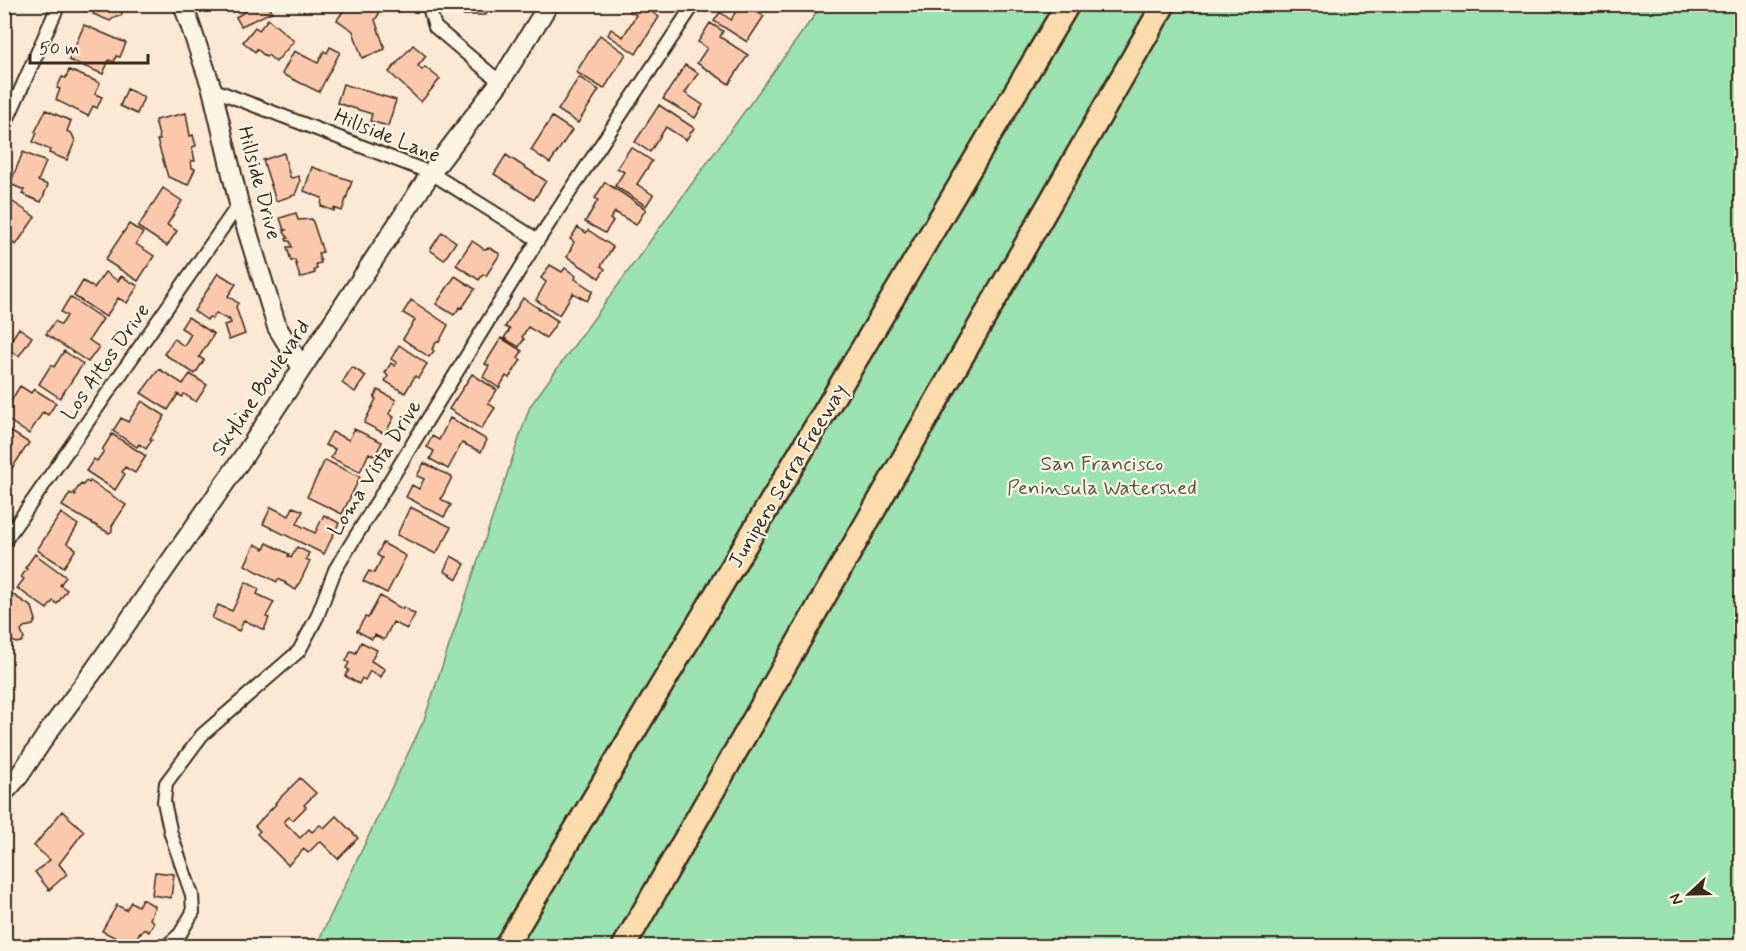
<svg xmlns="http://www.w3.org/2000/svg" width="1746" height="951" viewBox="0 0 1746 951" font-family="Mynerve,sans-serif">
  <rect width="100%" height="100%" fill="#fce8d4"/>
  <filter id="ink" filterUnits="userSpaceOnUse"><feTurbulence type="fractalNoise" baseFrequency=".0167" numOctaves="2"/><feDisplacementMap in="SourceGraphic" scale="12" xChannelSelector="R" yChannelSelector="G"/><feConvolveMatrix kernelMatrix="1 2 1 2 8 2 1 2 1" color-interpolation-filters="sRGB"/></filter>
  <g filter="url(#ink)">
    <!-- green -->
    <path fill="#9be2b0" stroke="#6b8667" stroke-width="1.5" d="M822 5H1741V946H316L424 720 530 406Z"/>
    <!-- building -->
    <path fill="#fcc8ac" stroke="#3b2a1e" stroke-width="1.5" d="M97 4H122L123 10 121 16H116L110 21 93 14Z
      M223 4H268L272 12 241 26 236 17 246 11 243 5 235 10 231 8 226 10Z
      M348 4H385L375 20 385 49 362 58 353 31 337 20Z
      M456 4H489V7L486 6V15H462L461 7H456Z
      M634 4H640L659 17 636 54 608 35 611 29 623 37 636 15 629 11Z
      M740 4H761L756 12 764 16 747 42 714 21 720 12 731 20Z
      M268 19 294 41 276 62 268 55 266 57 257 49 255 52 243 42 255 27 259 30Z
      M710 23 723 31 720 37 748 55 729 84 697 63 707 48 698 42Z
      M84 25 126 43 120 57 116 56 114 62 109 60 103 74 69 60Z
      M600 35 626 54 604 89 576 72Z
      M413 45 426 56 418 66 422 70 425 67 440 79 421 102 389 72Z
      M330 47 340 52 319 92 282 74 294 51 318 63 324 51 327 53Z
      M685 65 698 73 685 93 703 105 695 118 663 99Z
      M69 70 100 83 95 94 102 97 97 108 93 106 88 116 56 100 60 89 57 88 62 77 66 78Z
      M579 77 599 90 578 123 558 110Z
      M343 84 396 100 388 126 370 121 372 114 337 103Z
      M127 89 144 97 137 114 120 106Z
      M659 105 694 128 686 140 666 127 650 152 635 142Z
      M46 110 71 121 67 131 72 134 75 141 67 160 49 153 50 150 33 142 37 133 35 132Z
      M186 113 190 136 193 135 196 146 192 147 195 161H191L192 168 195 169 188 185 168 177 157 140H160L155 120Z
      M552 117 572 130 550 163 531 150Z
      M631 147 652 161 637 184 653 195 646 206 615 186 624 172 617 168Z
      M23 152 46 162 38 181 48 185 41 202 22 194 24 190 10 184Z
      M284 153 290 177 292 178 299 176 300 182 295 195 276 201 263 160Z
      M506 155 546 181 534 200 494 174Z
      M312 167 352 181 342 211 334 208V211L321 206 322 198 304 191Z
      M605 182 646 209 636 225 615 212 610 219 613 221 605 233 585 222 598 200 595 198Z
      M163 188 182 201 167 225 177 231 167 246 138 227Z
      M4 196 35 217 16 245 4 238Z
      M296 213 298 220 312 219 323 252 318 253 321 263 316 264 317 269 314 270 315 273 300 278 295 260 291 261 287 247H292L290 241H287L286 239 288 238 284 232 286 230H284L280 218Z
      M129 224 143 233 136 244 154 256 138 281 105 260Z
      M578 227 586 233 588 230 613 247 601 266 605 269 599 278 567 257 574 242 570 239Z
      M442 232 456 242 444 260 430 250Z
      M472 241 484 249 490 248 500 254 486 276 483 274 479 280 456 265Z
      M550 265 562 272 565 268 576 276 575 279 593 291 587 301 573 293 559 315 536 300 546 282 541 278Z
      M105 272 118 281 121 276 138 286 127 303 118 298 106 317 74 296 83 281 94 288Z
      M218 273 236 284 228 296 238 303 236 307 245 334 229 340 224 325 231 323 229 318 228 320 216 313 212 319 209 317 207 320 194 311Z
      M455 276 475 289 462 308 460 307 454 315 436 304Z
      M70 297 103 319 89 340 99 347 88 362 46 334 55 321 61 325 67 316 61 312Z
      M523 298 558 321 546 338 528 327 522 337 524 339 519 347 504 338 510 329 505 327Z
      M411 300 448 325 439 342 437 341 432 349 434 351 429 357 403 339 415 320 403 313Z
      M188 317 214 334 199 357 204 360 195 374 164 354 174 339 184 346 191 334 181 328Z
      M19 328 32 337 19 356 6 348Z
      M501 338 522 351 518 358 521 360 509 378 506 376 499 388 483 377 489 366 485 364Z
      M399 345 427 364 418 378 415 376 405 393 385 381 388 376 385 373 391 363 395 366 397 363 391 359Z
      M64 351 83 364 60 398 39 384 51 365 54 367Z
      M352 367 366 376 355 392 342 383Z
      M159 369 183 384 190 374 207 385 196 402 184 394 182 397 178 394 168 410 141 393Z
      M472 374 497 390 488 403 495 408 481 429 449 409Z
      M20 386 31 393 34 389 56 403 48 415 43 412 29 434 4 417V403L8 406Z
      M378 390 396 400 389 414 394 417 385 434 364 423 376 399 374 398Z
      M142 401 165 416 150 439 152 440 146 449 139 444 137 447 113 431 121 418 128 422Z
      M450 418 487 440 481 452 462 443 448 469 430 459 434 451 427 447 432 436 439 440Z
      M4 427 29 443 10 471 4 467Z
      M354 429 382 442 375 456 369 453 360 472 331 458 335 449 325 445 332 432 349 440Z
      M112 434 146 456 135 473 125 467 122 472 125 474 115 490 86 471 94 459 97 461 104 451 102 450Z
      M325 460 360 477 342 514 307 497Z
      M424 463 452 477 441 499 451 505 444 517 406 497 412 485 419 489 424 479 417 476Z
      M86 481 89 483 90 481 126 505 112 526V531L109 533 62 506 70 493 75 496 76 494 74 493 81 484 83 485Z
      M271 507 289 516 293 507 303 511 297 524 315 533 324 515 339 523 324 554 263 524Z
      M410 507 451 527 445 540H444L436 554 397 535Z
      M61 513 78 525 67 543 76 549 64 567 37 550Z
      M267 543 289 554 288 556 291 558 297 547 309 553 306 559 310 561 296 590 285 584 286 583 278 579 277 582 245 565 255 544 264 549Z
      M383 543 406 556 387 593 363 581 369 571 374 573 382 558 377 555Z
      M35 554 66 577 60 585 67 590 57 604 53 601 47 609 17 588 24 579 21 577 27 569 25 568Z
      M451 556 465 564 457 579 444 571Z
      M246 582 259 589 257 594 274 602 266 617 269 618 264 630 244 620 239 631 212 618 218 605 232 611Z
      M7 591 32 607 36 620 33 625 24 627 21 631 24 639 21 642 16 643 4 636V595Z
      M380 596 402 609 403 607 415 614 407 629 393 622 384 640 375 635 372 639 357 631 365 617 368 618Z
      M361 642 377 650 371 661 385 669 381 677 370 671 365 680 362 678 359 684 345 676 349 670 346 668 349 663 346 661 351 651 356 653Z
      M300 778 316 793 304 805 306 807 293 820 289 817 284 822 300 838 309 829 312 832 320 825 324 828 336 816 358 838 338 859 320 841 308 853 304 849 288 865 257 834 260 831 255 826 276 804 275 803Z
      M62 811 84 831 59 864 67 874 49 890 35 872 50 860 34 846Z
      M155 872 174 874 171 898 152 895Z
      M142 899 155 906 150 919 154 922 149 932 144 929 141 933 140 932 132 946 102 931 117 905 126 910 131 902 138 906Z"/>
    <g fill="none" stroke-linecap="round" stroke-linejoin="round">
      <!-- street casing -->
      <g stroke="#3b2a1e" stroke-width="16">
        <path id="street" d="M428 4 435 27 500 82
          M212 89 431 173 538 240
          M4 127 59 4
          M4 542 239 204
          M167 946 180 934 193 912 192 895 171 834 164 802 166 783 202 735 299 651 317 617 335 570 538 240 694 4"/>
      </g>
      <!-- secondary casing -->
      <g stroke="#3b2a1e" stroke-width="22">
        <path id="secondary" d="M183 4 212 89 239 204 277 327 302 368
          M4 793 19 776 49 731 95 669 246 453 431 173 500 82 549 4"/>
      </g>
      <!-- highway casing -->
      <g stroke="#3b2a1e" stroke-width="27">
        <path id="highway" d="M506 946 1068 4
          M624 946 1164 4"/>
      </g>
      <!-- street -->
      <use href="#street" stroke="#fcf5e5" stroke-width="12"/>
      <!-- secondary -->
      <use href="#secondary" stroke="#fcf5e5" stroke-width="18"/>
      <!-- highway -->
      <use href="#highway" stroke="#fcdcac" stroke-width="22"/>
    </g>
  </g>
  <g text-anchor="middle" dominant-baseline="central" stroke-width="4.5" stroke-linejoin="round" paint-order="stroke">
    <!-- street labels -->
    <g font-size="21" fill="#3b2a1e" stroke="#fcf5e5">
      <text transform="translate(387 136) rotate(22)">Hillside Lane</text>
      <text transform="translate(259 183) rotate(75)">Hillside Drive</text>
      <text transform="translate(106 362) rotate(-55)">Los Altos Drive</text>
      <text transform="translate(261 388) rotate(-56)">Skyline Boulevard</text>
      <text transform="translate(375 468) rotate(-58)">Loma Vista Drive</text>
      <text transform="translate(788 476) rotate(-59)">Junipero Serra Freeway</text>
    </g>
    <!-- park labels -->
    <g font-size="21" fill="#535842" stroke="#fcf5e5">
      <text x="1102" y="464">San Francisco<tspan x="1102" dy="24">Peninsula Watershed</tspan></text>
    </g>
  </g>
  <!-- margin -->
  <rect width="1746" height="951" fill="none" stroke="#fcf5e5" stroke-width="24"/>
  <rect x="12" y="12" width="1722" height="927" fill="none" stroke="#3b2a1e" stroke-width="2" filter="url(#ink)"/>
  <!-- north arrow -->
  <g transform="translate(1689 894) rotate(248)" stroke="#fcf5e5" stroke-width="4.5" paint-order="stroke">
  <path d="M0-4.5L10 22L0 15L-10 22Z" fill="#3b2a1e"/>
  <text y="-9" font-size="16" font-weight="bold" text-anchor="middle" fill="#3b2a1e">N</text>
  </g>
  <!-- scale -->
  <path d="M30 54v9h118v-9" fill="none" stroke="#3b2a1e" stroke-width="3"/>
  <text x="39" y="54" font-size="18" fill="#3b2a1e" stroke="#fcf5e5" stroke-width="4.5" paint-order="stroke">50 m</text>
</svg>
